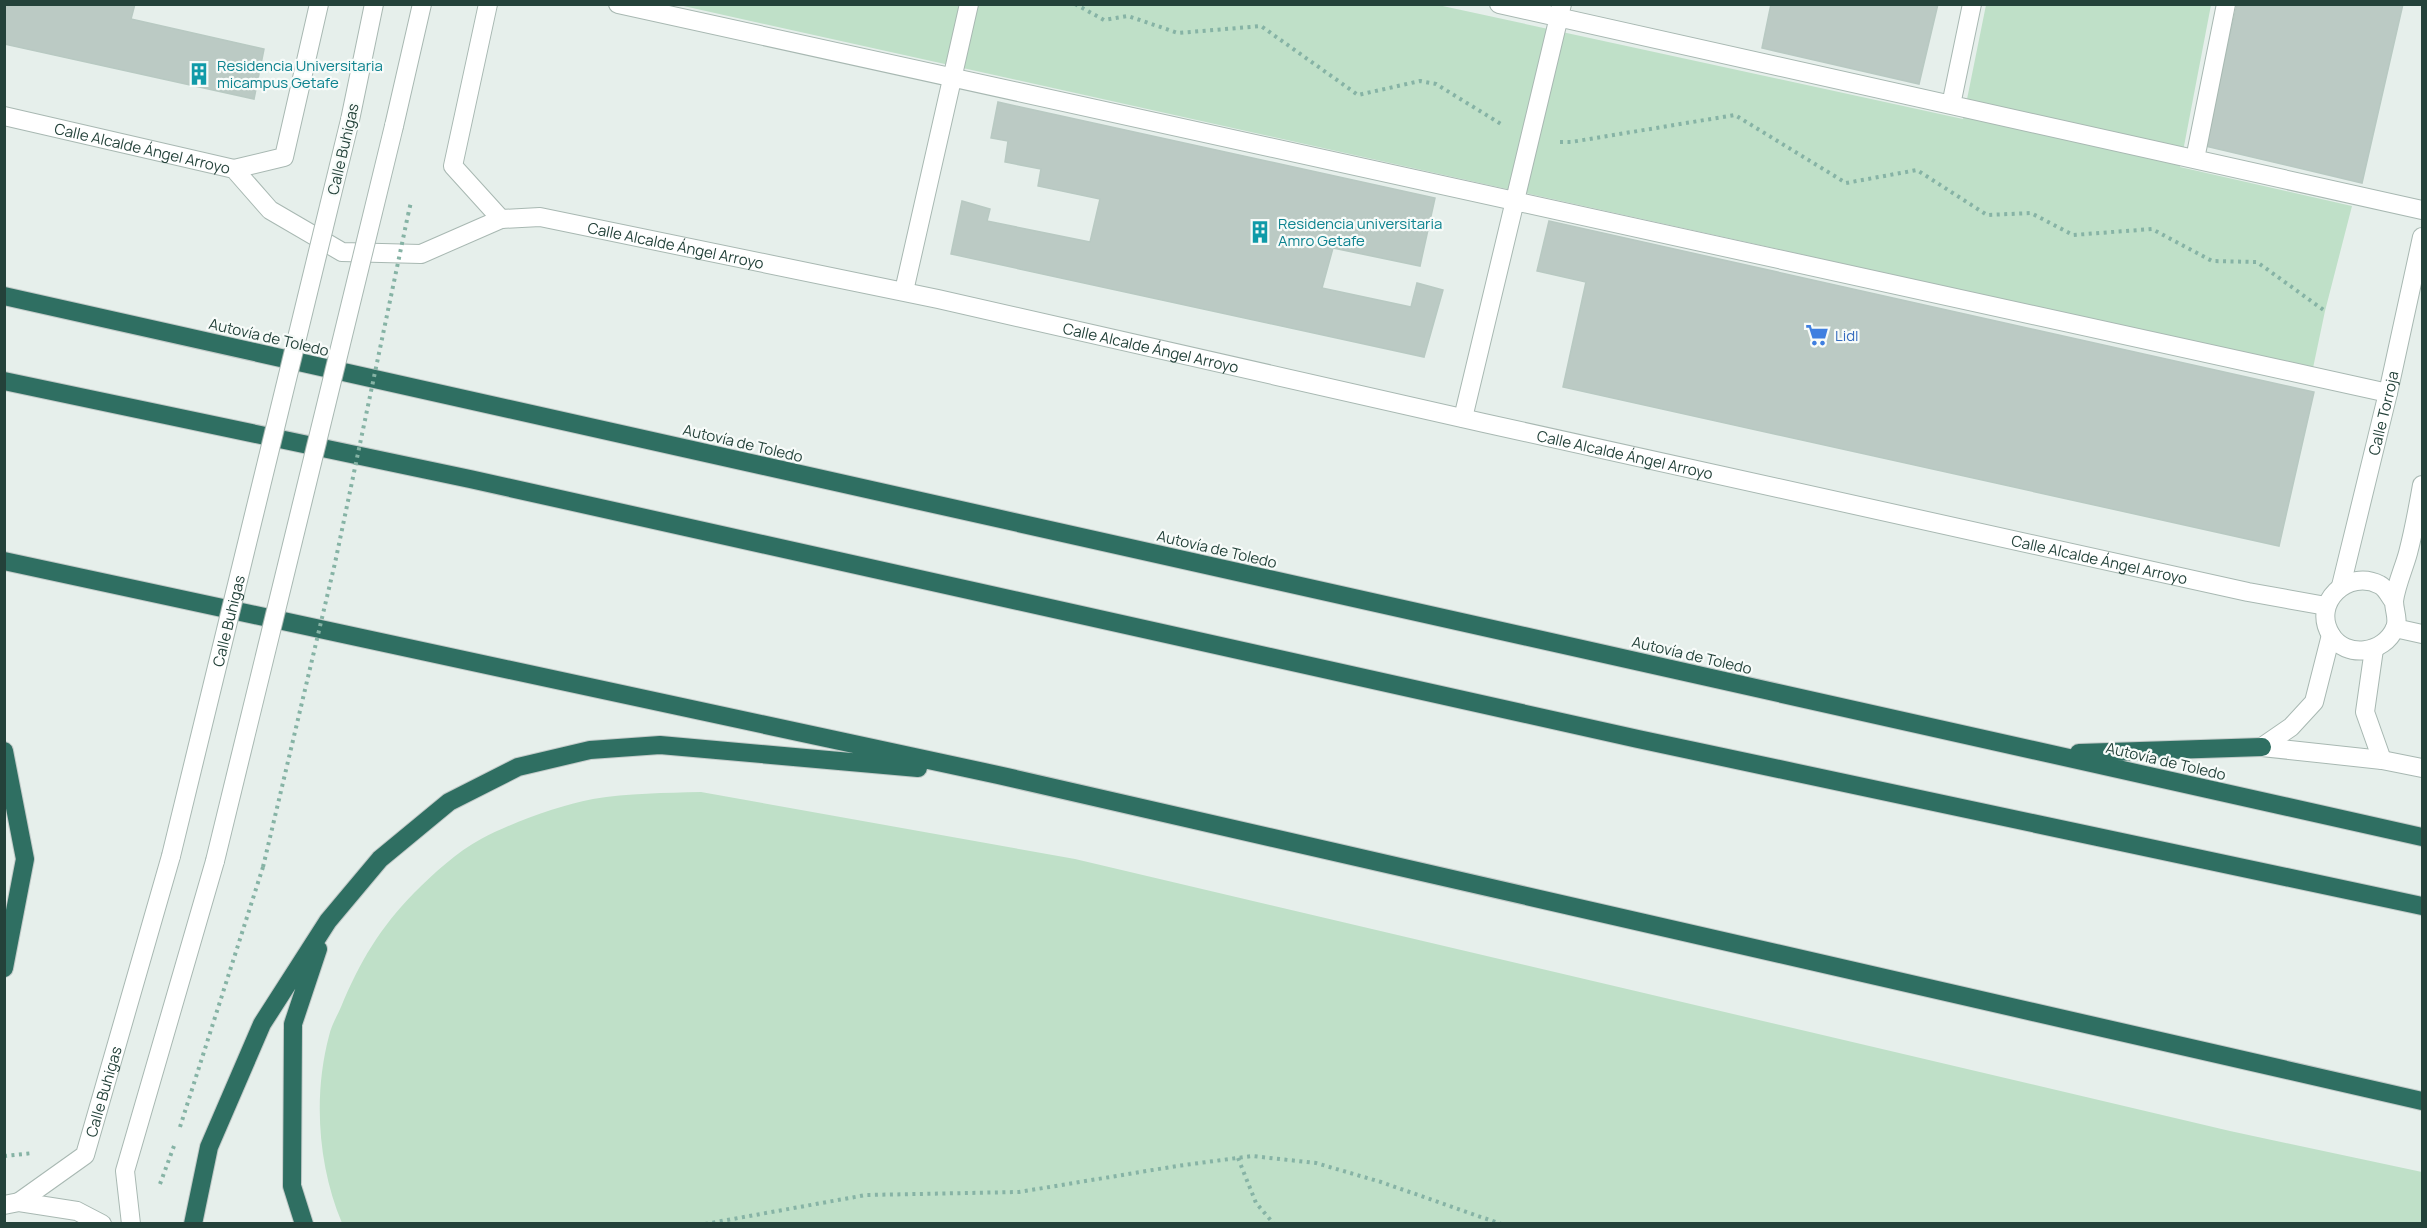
<svg xmlns="http://www.w3.org/2000/svg" width="2427" height="1228" viewBox="0 0 2427 1228" font-family="Manrope,sans-serif">
  <rect width="100%" height="100%" fill="#e6efeb"/>
  <!-- green -->
  <path fill="#bfe0c8" d="M679 5H1438L1963 119 1986 5H2211L2180 167 2352 206 2325 311 2313 368Z
    M701 792 1075 859 2230 1131 2422 1172V1223H342C318 1166 313 1096 329 1036 331 1026 337 1016 341 1007 360 961 380 928 414 893 434 873 457 852 481 839 511 823 560 805 593 799 628 793 665 793 701 792Z"/>
  <!-- building -->
  <path fill="#bbcac4" stroke="#b8c9c2" stroke-width="1.5" d="M4 4H135L131 19 264 49 254 99 4 44Z
    M1771 4H1938L1919 84 1762 48Z
    M2237 4H2403L2362 183 2205 146Z
    M998 102 1435 198 1420 266 1333 248 1322 288 1411 307 1417 283 1443 290 1424 357 951 254 962 201 990 209 987 221 1090 242 1100 199 1038 186 1041 169 1005 162 1008 141 991 138Z
    M1549 221 2314 392 2279 546 1563 387 1586 282 1537 271Z"/>
  <g fill="none" stroke-linecap="round" stroke-linejoin="round">
    <!-- pedestrian casing -->
    <g stroke="#a8b8b2" stroke-width="20">
      <path id="pedestrian" d="M618 4 2388 393
        M1499 4 2422 210
        M1951 105 1972 4
        M2195 159 2226 4
        M904 291 969 4
        M1463 418 1562 4"/>
    </g>
    <!-- minor casing -->
    <g stroke="#a8b8b2" stroke-width="20">
      <g id="minor">
        <path d="M488 4 453 166 501 219"/>
        <path id="s1" d="M4 116 234 169 270 210 342 252 421 254 501 219 540 217 938 299 1484 423 2248 592 2326 606"/>
        <path d="M350 120 374 4"/>
        <path d="M394 126 422 4"/>
        <path d="M234 169 284 157 319 4"/>
        <path id="s2" d="M2341 586 2388 393 2422 237"/>
        <path d="M2394 602C2390 597 2386 588 2380 585 2348 568 2311 603 2331 635 2346 659 2384 654 2395 628 2399 619 2394 611 2394 601 2396 585 2404 568 2408 553 2414 530 2418 508 2422 485"/>
        <path d="M2395 628 2422 634"/>
        <path d="M2374 649 2365 712 2382 760"/>
        <path d="M2262 747 2382 760 2422 768"/>
        <path d="M2262 747 2291 727 2314 702 2331 635"/>
        <path id="s3" d="M19 1202 85 1155 171 856"/>
        <path d="M131 1224 125 1171 215 861"/>
      </g>
    </g>
    <!-- tertiary casing -->
    <g stroke="#a8b8b2" stroke-width="20">
      <path id="tertiary" d="M4 1205 19 1202 77 1211 102 1224"/>
    </g>
    <!-- motorway casing -->
    <g stroke="#c2cac8" stroke-width="20">
      <path id="motorway" d="M4 296 2422 837
        M4 381 470 479 1638 739 2422 906
        M4 561 998 775 2422 1101
        M4 751 25 859 4 968
        M2079 753 2262 747
        M193 1224 209 1147 262 1024 328 921 380 859 449 802 518 767 590 750 660 745 918 768
        M304 1224 292 1186 293 1024 318 949"/>
    </g>
    <!-- path -->
    <path stroke="#86b3a5" stroke-width="4" stroke-dasharray="3 4.5" stroke-linecap="butt" d="M1075 4 1104 20 1128 16 1178 33 1261 26 1358 95 1420 81 1436 84 1501 124
      M1560 142H1571L1735 115 1846 183 1917 170 1987 215 2031 213 2073 235 2152 229 2212 261 2257 262 2325 311
      M408 215 411 202
      M180 1127 263 867
      M4 1156 33 1153
      M1238 1158 1256 1203 1274 1224
      M160 1184 174 1146
      M705 1224 866 1195 1019 1192 1177 1166 1252 1156 1316 1163 1381 1182 1501 1224"/>
    <!-- pedestrian -->
    <use href="#pedestrian" stroke="#fff" stroke-width="18"/>
    <!-- minor -->
    <use href="#minor" stroke="#fff" stroke-width="18"/>
    <!-- tertiary -->
    <use href="#tertiary" stroke="#fff" stroke-width="18"/>
    <!-- motorway -->
    <use href="#motorway" stroke="#2f6f62" stroke-width="18"/>
    <!-- minor-bridge casing -->
    <g stroke="#a8b8b2" stroke-width="20" stroke-linecap="butt">
      <g id="minor-bridge">
        <path id="s4" d="M171 856 350 120"/>
        <path d="M215 861 394 126"/>
      </g>
    </g>
    <!-- path-bridge -->
    <path stroke="#86b3a5" stroke-width="4" stroke-dasharray="3 4.5" stroke-linecap="butt" d="M263 867 335 563 408 215"/>
    <!-- minor-bridge -->
    <use href="#minor-bridge" stroke="#fff" stroke-width="18"/>
  </g>
  <!-- icons -->
  <defs>
    <g id="building-bare" transform="scale(1.8)"><path d="M-4-6H4V6H1V3H-1V6H-4ZM-2.5-4.3h1.7v1.8h-1.7ZM.8-4.3h1.7v1.8H.8ZM-2.5-1h1.7V.8h-1.7ZM.8-1h1.7V.8H.8Z" fill="#0f9aa8" stroke="#f7fbf9" stroke-width="2.5" paint-order="stroke"/></g>
    <g id="supermarket-bare" transform="scale(1.8)"><path d="M-6-5.5h2.5l.6 2H6L4.5 2H-2.5L-4.4-4H-6ZM-1.5 3.2a1.3 1.3 0 1 0 .1 0ZM3 3.2a1.3 1.3 0 1 0 .1 0Z" fill="#3f7fe0" stroke="#f7fbf9" stroke-width="2.5" paint-order="stroke"/></g>
  </defs>
  <g fill-rule="evenodd">
    <use href="#building-bare" x="199" y="74"/>
    <use href="#building-bare" x="1260" y="232"/>
    <use href="#supermarket-bare" x="1817" y="335"/>
  </g>
  <g text-anchor="middle" dominant-baseline="central" stroke-width="4.5" stroke-linejoin="round" paint-order="stroke">
    <!-- culture labels -->
    <g font-size="15" fill="#0d838f" stroke="#f7fbf9" text-anchor="start">
      <text x="217" y="65">Residencia Universitaria<tspan x="217" dy="17">micampus Getafe</tspan></text>
      <text x="1278" y="223">Residencia universitaria<tspan x="1278" dy="17">Amro Getafe</tspan></text>
    </g>
    <!-- street labels -->
    <g font-size="15" fill="#24423a" stroke="#f7fbf9">
      <text stroke="none"><textPath href="#s1" startOffset="142">Calle Alcalde Ángel Arroyo</textPath></text>
      <text transform="translate(343 149) rotate(-77)">Calle Buhigas</text>
      <text stroke="none"><textPath href="#s1" startOffset="718">Calle Alcalde Ángel Arroyo</textPath></text>
      <text transform="translate(269 337) rotate(13)">Autovía de Toledo</text>
      <text stroke="none"><textPath href="#s1" startOffset="1204">Calle Alcalde Ángel Arroyo</textPath></text>
      <text stroke="none"><textPath href="#s2" startOffset="178">Calle Torroja</textPath></text>
      <text transform="translate(743 443) rotate(13)">Autovía de Toledo</text>
      <text stroke="none"><textPath href="#s1" startOffset="1690">Calle Alcalde Ángel Arroyo</textPath></text>
      <text transform="translate(1217 549) rotate(13)">Autovía de Toledo</text>
      <text stroke="none"><textPath href="#s1" startOffset="2176">Calle Alcalde Ángel Arroyo</textPath></text>
      <text stroke="none"><textPath href="#s4" startOffset="242">Calle Buhigas</textPath></text>
      <text transform="translate(1692 655) rotate(13)">Autovía de Toledo</text>
      <text transform="translate(2166 761) rotate(13)">Autovía de Toledo</text>
      <text stroke="none"><textPath href="#s3" startOffset="147">Calle Buhigas</textPath></text>
    </g>
    <!-- shop labels -->
    <g font-size="15" fill="#366cbe" stroke="#f7fbf9" text-anchor="start">
      <text x="1835" y="335">Lidl</text>
    </g>
  </g>
  <!-- border -->
  <rect width="2427" height="1228" fill="none" stroke="#24423a" stroke-width="12"/>
</svg>
